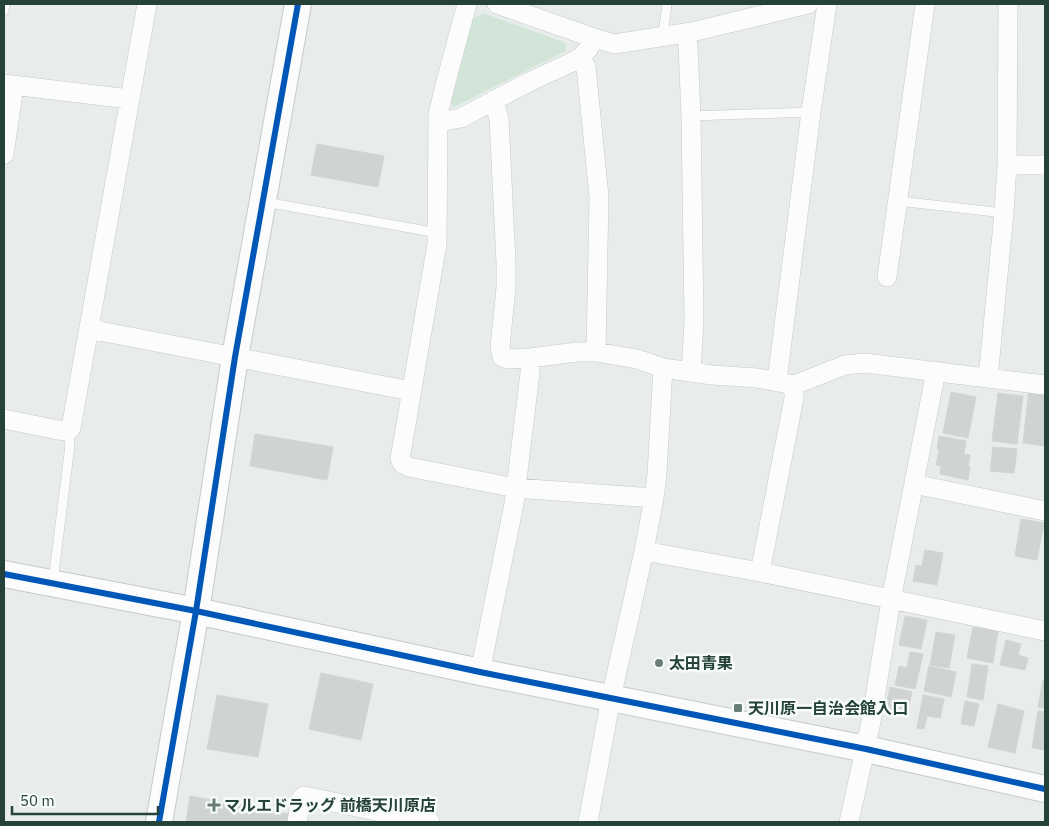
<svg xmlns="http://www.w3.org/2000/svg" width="1049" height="826" viewBox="0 0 1049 826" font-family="'IBM Plex Sans','Noto Sans JP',sans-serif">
  <rect width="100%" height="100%" fill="#e8edeb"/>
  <!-- green -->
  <path fill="#d1e6d8" d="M483 13 566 43V51L454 107 450 102 473 19Z"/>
  <!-- building -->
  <path fill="#cfd4d2" stroke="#d1d6d4" d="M317 144 384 156 378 187 311 175Z
    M1029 389 1045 391V446L1023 443Z
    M951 392 976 397 968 438 943 433Z
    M998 393 1023 396 1017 444 992 441Z
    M255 434 333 447 327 480 250 466Z
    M939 436 966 441 964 454 970 455 968 466 970 467 968 480 940 474 941 466 936 465 939 449H937Z
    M993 447 1017 449 1014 473 990 471Z
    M1021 519 1044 523 1037 560 1015 556Z
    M925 550 943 553 937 585 913 581 916 565 922 566Z
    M905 616 927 620 921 649 899 645Z
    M973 627 998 631 993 663 967 658Z
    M936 632 955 635 949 668 930 665Z
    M1006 640 1021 644 1018 655 1028 658 1025 670 1000 665Z
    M910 652 923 654 915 689 895 685 899 666 907 668Z
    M972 664 988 666 983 700 967 697Z
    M929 666 956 672 951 697 924 691Z
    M321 673 373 684 361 740 309 729Z
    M1043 680H1045V708L1038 707Z
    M890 687 912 692 907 716 885 711Z
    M217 695 268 704 258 757 207 749Z
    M923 695 944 699 940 718 927 716 924 729 917 728Z
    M965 701 979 704 974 726 961 724Z
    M998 704 1024 711 1015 753 988 747Z
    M1038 711 1045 712V750L1032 748Z
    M190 796 290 814 289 822H186Z"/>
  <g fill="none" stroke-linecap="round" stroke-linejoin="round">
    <!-- lane casing -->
    <g stroke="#c5cac8" stroke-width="10">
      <path id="lane" d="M4 10 5 4
        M666 37 664 27 667 4
        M691 116 811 112
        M898 201 1004 213
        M265 202 438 233
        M53 581 70 445 68 431"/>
    </g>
    <!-- street casing -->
    <g stroke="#c5cac8" stroke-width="20">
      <path id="street" d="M467 4 448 74 438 114 437 244 400 459 403 464 409 467 516 488 654 498
        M497 4 594 38 614 44 692 32 808 4
        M685 33 688 45 691 116 694 321 691 372
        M581 57 586 67 599 197 596 352
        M4 84 129 99
        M494 100 499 119 506 262V288L500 347 502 357 507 359 530 358 577 352H596L637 359 663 368 712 375 757 378 794 385 845 365 865 363 1045 385
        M438 122 461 118 529 82 570 63 581 57 589 48
        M4 154 14 86
        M1007 165H1045
        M887 277 925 4
        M89 329 411 391
        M988 378 1004 213 1007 165 1008 4
        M777 381 811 112 827 4
        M4 419 58 430 68 431 71 428 147 4
        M914 484 1045 511
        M644 551 760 572 1045 631
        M760 572 794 398V385
        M480 672 514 504 530 373V358
        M297 822 301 799 304 796 430 822
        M588 822 611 698 644 551 654 498 657 474 663 368
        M849 822 871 722 891 600 936 371"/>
    </g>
    <!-- secondary casing -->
    <g stroke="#c3cbc8" stroke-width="28">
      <path id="secondary" d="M4 574 196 611 480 672 866 749 1045 789
        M159 822 196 611 235 357 298 4"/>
    </g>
    <!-- lane -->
    <use href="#lane" stroke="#fcfcfc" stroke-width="9"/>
    <!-- street -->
    <use href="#street" stroke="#fcfcfc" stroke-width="19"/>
    <!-- secondary -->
    <use href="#secondary" stroke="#fcfcfc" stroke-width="26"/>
    <!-- cycleway casing -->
    <g stroke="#f7fbf9" stroke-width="9">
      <path id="cycleway" d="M4 574 196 611 480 672 866 749 1045 789
        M159 822 196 611 235 357 298 4"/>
    </g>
    <!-- cycleway -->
    <use href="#cycleway" stroke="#0057b8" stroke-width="6"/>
  </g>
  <!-- markers -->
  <g fill="#697e78" stroke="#f7fbf9" stroke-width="2">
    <circle cx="659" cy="663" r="5"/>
    <rect x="733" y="703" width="10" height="10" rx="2.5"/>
    <path d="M211.5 797.5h5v5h5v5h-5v5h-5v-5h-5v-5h5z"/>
  </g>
  <g text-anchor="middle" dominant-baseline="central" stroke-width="5" stroke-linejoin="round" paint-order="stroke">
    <!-- poi labels -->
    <g font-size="16" font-weight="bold" fill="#24423a" stroke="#f7fbf9" text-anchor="start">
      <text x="669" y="663">太田青果</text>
      <text x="748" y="708">天川原一自治会館入口</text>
      <text x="224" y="805">マルエドラッグ 前橋天川原店</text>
    </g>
  </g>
  <!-- border -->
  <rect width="1049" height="826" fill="none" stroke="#24423a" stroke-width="10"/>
  <!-- scale -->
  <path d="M12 806v8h146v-8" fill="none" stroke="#24423a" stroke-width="2.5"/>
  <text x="20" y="806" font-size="15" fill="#24423a" stroke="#f7fbf9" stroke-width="4" paint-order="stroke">50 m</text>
</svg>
